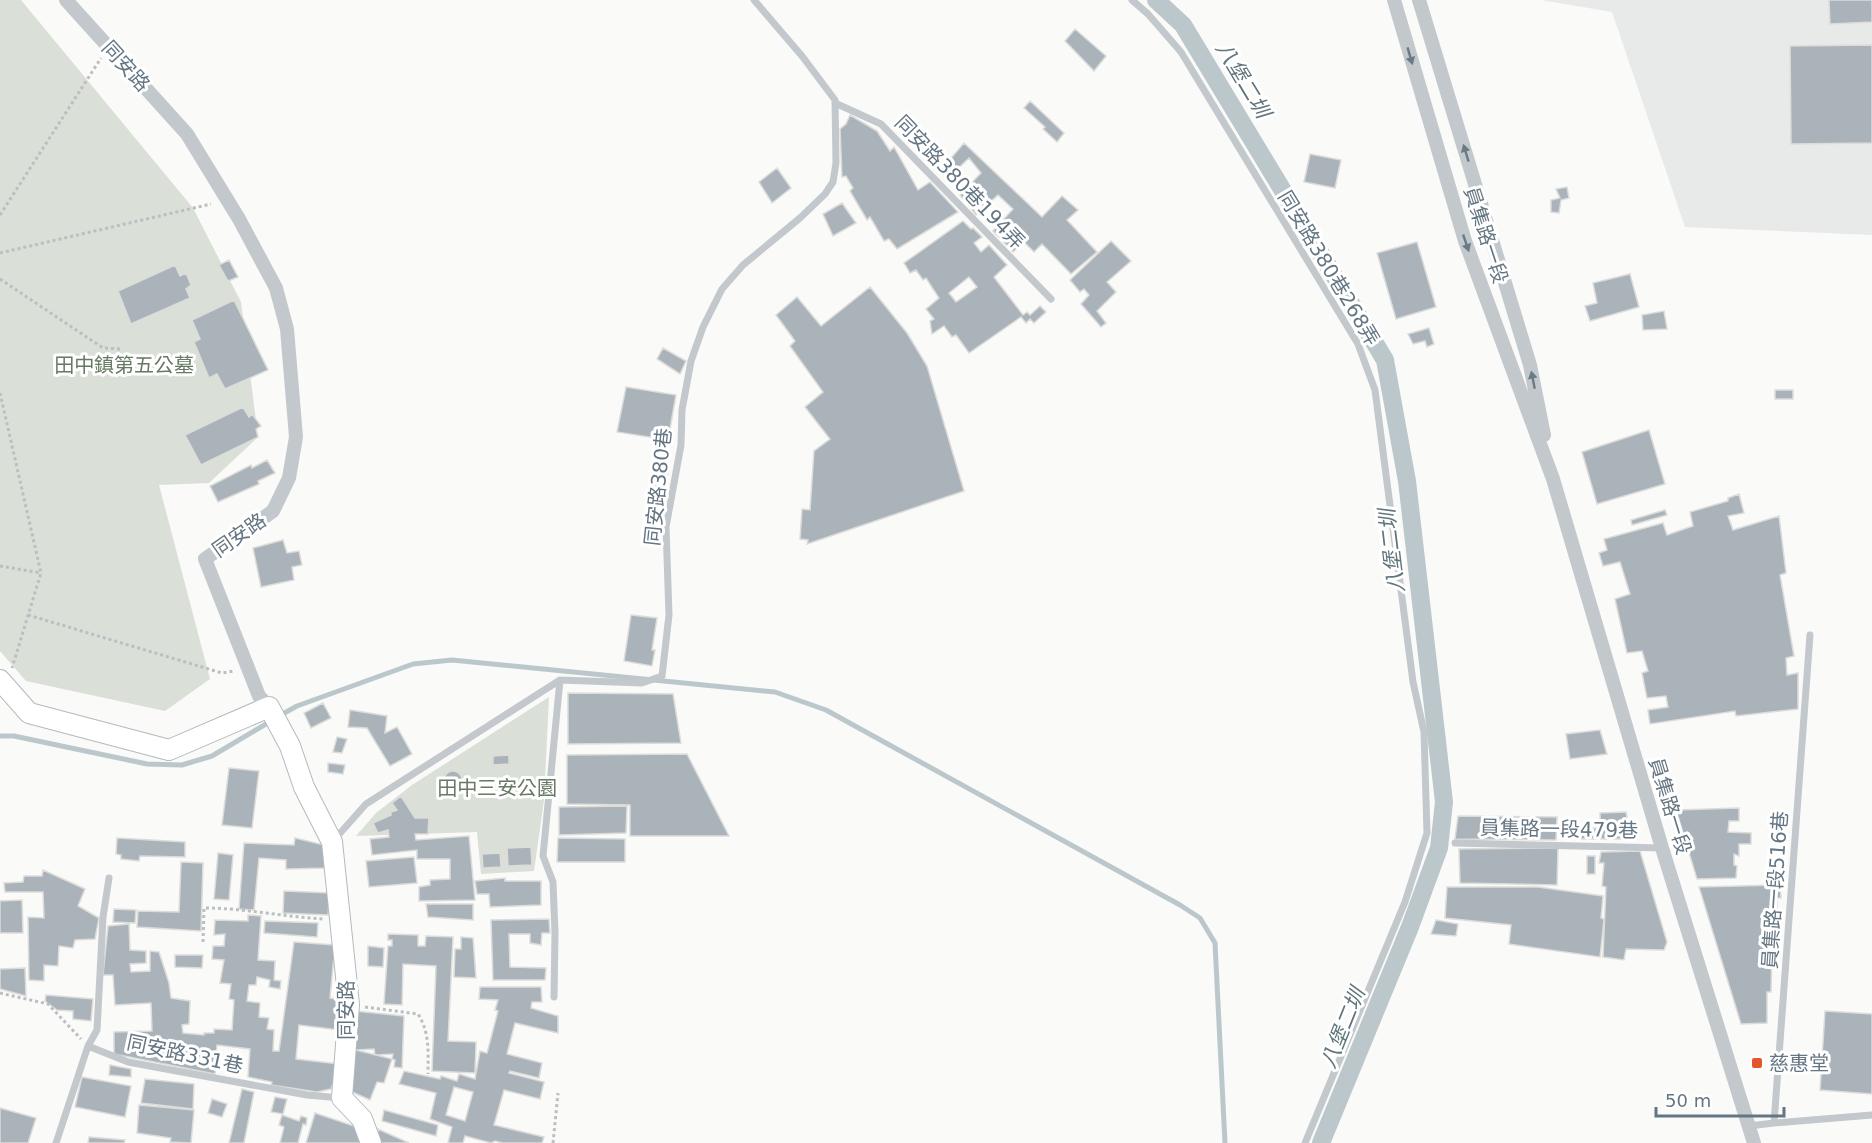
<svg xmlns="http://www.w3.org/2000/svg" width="1872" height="1143" viewBox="0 0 1872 1143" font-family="'DejaVu Sans','Noto Sans TC',sans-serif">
  <rect width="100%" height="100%" fill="#fafaf8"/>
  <!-- built -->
  <path fill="#e8e9e9" d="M1541 0H1872V235L1685 227 1612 12Z"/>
  <!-- green -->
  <path fill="#dadfd7" d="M0 0H21L193 208 241 302 258 437 209 483 159 485 210 679 165 711 26 681 0 651Z
    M549 697 544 800 534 871 481 874 477 832 356 836 376 813 412 785Z"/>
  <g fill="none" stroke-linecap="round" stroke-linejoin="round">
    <!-- stream -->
    <path stroke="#bbc7cb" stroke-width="5" d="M279 716 297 706 413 664 452 660 775 692 826 710 1180 905 1200 918 1215 943 1225 1143
      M0 736H14L147 764 182 765 212 756 271 721"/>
    <!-- canal -->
    <path stroke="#bbc7cb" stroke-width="18" d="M1156 0 1183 25 1385 360 1407 481 1444 802 1439 848 1410 927 1321 1143"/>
  </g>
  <!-- building -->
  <path fill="#aab3b9" stroke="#dcdcda" stroke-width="1.5" fill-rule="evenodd" d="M1829 0H1872V22L1830 24Z
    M1075 29 1106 56 1094 71 1065 41Z
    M1872 45V143L1791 144 1790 46Z
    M1030 101 1064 133 1057 142 1043 129 1045 127 1024 108Z
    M850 115 877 131 890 151 894 147 918 190 930 182 958 212 897 249 889 239 884 241 870 217 867 220 850 191 853 188 846 176 842 177 840 129 846 124Z
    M964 143 1042 217 1062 196 1078 210 1067 220 1097 252 1071 274 1042 244 1034 252 1024 242 1013 252 993 231 1013 209 998 195 976 215 960 195 981 173 969 158 947 179 940 171Z
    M1310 154 1341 160 1335 188 1304 182Z
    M777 168 791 188 772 203 759 182Z
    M1567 187 1569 198 1561 200 1559 213 1551 212V200L1560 198 1556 189Z
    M842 203 856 223 833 236 823 214Z
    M963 221 971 229 973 228 982 237 974 243 981 252 989 245 1007 265 994 277 1023 315 1027 312 1030 315 1040 306 1046 312 1034 323 1030 319 1026 323 1021 317 969 353 956 335 952 337 944 326 932 334 930 321 934 319 926 309 939 298 926 278 923 280 916 270 910 273 904 263ZM969 277 977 287 956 302 949 293Z
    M1111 241 1131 261 1107 282 1116 292 1097 311 1106 323 1101 327 1081 304 1089 295 1084 289 1080 292 1070 280Z
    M1417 242 1436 307 1396 319 1377 253Z
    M229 260 238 277 228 281 219 265Z
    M175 265 180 276 186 273 191 285 186 289 190 298 131 324 118 291Z
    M1630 274 1639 307 1590 321 1585 306 1597 303 1593 283Z
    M870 287 907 333 927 366 964 491 807 544 808 540 800 539 802 509 810 510 814 451 830 439 805 407 823 392 790 346 795 341 776 315 797 297 821 326Z
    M234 300 268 370 225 389 217 374 209 378 194 342 200 339 192 320Z
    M1664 311 1667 329 1643 330 1642 315Z
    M1429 328 1434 344 1427 347 1425 341 1413 344 1408 334Z
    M663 348 686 361 680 374 657 359Z
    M626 387 676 395 668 440 617 432Z
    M1775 390H1793V399H1775Z
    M243 407 249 417 252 414 261 426 256 429 258 437 201 465 185 435Z
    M1649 430 1665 484 1597 504 1582 452Z
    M267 460 275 473 258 481 259 484 218 502 210 486 251 465 252 468Z
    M654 469 668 472 665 488 651 485Z
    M1739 494 1744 513 1728 516 1733 530 1779 516 1786 573 1780 575 1794 656 1786 658 1787 675 1798 673V709L1736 716 1735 711 1650 724 1648 710 1668 707 1666 696 1647 698 1642 673 1648 671 1642 651 1627 653 1615 599 1630 594 1620 562 1603 566 1599 553 1607 550 1604 539 1663 523 1667 535 1693 526 1690 512 1728 501V498Z
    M1665 510 1667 515 1632 525 1631 520Z
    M283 540 287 553 299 551 302 565 292 567 294 580 261 587 253 548Z
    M631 615 657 618 652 650H655L652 666 624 661Z
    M568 693 673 694 681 743 568 744Z
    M323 703 331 718 311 728 304 713Z
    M350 710 387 716 385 733 397 727 412 754 390 766 367 728 348 727Z
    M1600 730 1607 754 1570 759 1566 734Z
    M337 737 347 739 342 753 333 752Z
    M687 754 729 836H630V805L567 804V755Z
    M509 755V764L493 765V756Z
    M328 763 345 765 343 774 328 772Z
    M229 768 259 771 252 828 222 825Z
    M444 780a9 9 0 1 1 18 0a9 9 0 1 1-18 0Z
    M401 796 415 818H429L428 834H415L416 840 469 836 475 900 419 901V887L430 885V880L450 879V859H417V850L372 855 370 839 389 837 388 830 378 833 373 823 391 815V812L397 810 392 803Z
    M627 806 626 833 559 835V807Z
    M1739 808V821H1729L1728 832 1751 833V844H1739V856L1734 854V865L1737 866 1736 878 1697 879 1676 810Z
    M1626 812 1632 839H1601L1600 813Z
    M1458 816 1557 817 1556 840 1455 839Z
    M1597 828V839H1580V829Z
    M117 838 185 842V857L140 856 139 861 121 859V855L116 854Z
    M295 838 324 845 326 868 286 869V860L259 858 254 910 239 909 244 843 294 845Z
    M558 838 625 839V862H557Z
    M531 847 532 865 508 866 507 848Z
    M1558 848 1557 885 1460 883 1459 849Z
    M1640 851 1667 942 1664 950 1626 949 1624 960 1603 957 1606 887 1602 886 1604 863H1599L1601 852Z
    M218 853 233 855 229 900 214 899Z
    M500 853 501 867 483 868 482 854Z
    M1587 856H1595V874H1587Z
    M414 857 417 883 369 887 366 861Z
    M181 862 203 863 201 931 137 927 138 911 179 912Z
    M43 870 85 889 78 906 99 918 95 939 75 940 73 948 59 946 58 966 44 965V981L29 980 28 917 44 918 43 892H5L4 883 23 882 24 876H42Z
    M505 878V881H541V905L490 907 489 894H477L475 881Z
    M1780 885 1781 898H1777V909H1767L1768 921H1776L1772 947 1771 992H1767V1023L1741 1024 1699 887Z
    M1447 887H1538L1603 896 1601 918 1604 919 1600 957 1509 944 1511 925 1445 918Z
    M284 891 330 893 328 915 283 913Z
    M22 900 23 933H0V901Z
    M426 904H473V920L428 917Z
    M114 909 136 910 135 923 113 922Z
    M248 915 261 916 258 960 275 961 274 980 281 981 280 989 269 987 270 980 257 977 256 985H249L247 1001 260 1003 259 1017 269 1018 267 1029 274 1030 273 1051H279L294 942 335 945 330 998 343 1000 339 1030 299 1025 296 1059 339 1064 331 1089 317 1092 271 1085 272 1082 248 1077 250 1049 217 1045 215 1074 114 1054V1032L152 1031 151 1003 115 1005 113 975H103L108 926 129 924 130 950 146 951V963L130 964 131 972 150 971V951L159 952 169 983 171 998 190 1001 189 1024 182 1025 183 1033 204 1035V1033H214V1029L232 1030 234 1000 229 999 231 984 220 983 224 960 212 959 213 946H224L225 934 214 935 215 920 248 921ZM153 1041H172L170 1053 153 1049Z
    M549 919 550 933H542L541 945 530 943V934H509L510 967 546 968 545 980H493L491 920Z
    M1436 920 1458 924 1456 936 1431 934Z
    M265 921 318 923 317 937 264 933Z
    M388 934 418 935V946H425L426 936 453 937 448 1041 476 1042 475 1073 432 1071 436 966 403 964 402 1005 384 1004 388 946H392V940H388Z
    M461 937 473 938 476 978 454 977 455 949H461Z
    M368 946 384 948 383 967 368 966Z
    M175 955H203L202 968 175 967Z
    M25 968 26 996 0 989V969Z
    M480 987H541L542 1002H532L531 1008 558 1016V1033L515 1023 507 1054 542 1063 539 1078 510 1071 509 1073 544 1082 540 1099 504 1090 494 1125 544 1137 542 1143H503L495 1141 491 1143 465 1136 463 1143H448L452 1127 430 1119 436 1093 399 1084 404 1071 440 1079 441 1076 457 1081 459 1074 475 1079 480 1051 487 1053 498 1011 495 1010 498 1000 479 999ZM454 1087 473 1092 465 1121 446 1115Z
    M46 995 93 999 91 1021 73 1019V1011L57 1010 45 1001Z
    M355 1011 404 1016 402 1068 394 1067 395 1060 392 1059 393 1054 375 1055 374 1049 356 1050 353 1046Z
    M1825 1011 1872 1014V1094L1820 1090Z
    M356 1050 392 1059 384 1083 377 1082 370 1100 350 1091 354 1073 350 1071Z
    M110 1065 131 1069V1077L109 1075Z
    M82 1077 131 1086 125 1117 75 1107Z
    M145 1079 194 1084 193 1109 141 1103Z
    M242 1089 254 1092 244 1143H229Z
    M275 1097 287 1099 283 1114 271 1112Z
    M212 1099 227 1104 222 1117 208 1113Z
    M139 1105 194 1110 191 1143 170 1142 171 1138 137 1133Z
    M0 1108 36 1118 28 1143H0Z
    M384 1110 438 1125 436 1136 382 1121Z
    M315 1113 363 1129 366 1143H306Z
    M282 1115 299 1121 301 1116 307 1118 306 1125 303 1124 298 1143H280L284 1127 279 1125Z
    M378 1129 409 1143H377Z
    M89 1137 125 1140 124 1143H88Z"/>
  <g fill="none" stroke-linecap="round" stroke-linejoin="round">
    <!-- secondary casing -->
    <g stroke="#b3babf" stroke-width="22">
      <path id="secondary" d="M0 680 29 713 169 750 269 707 290 746 304 787 332 842 349 1005 342 1098 362 1119 371 1143"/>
    </g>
    <!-- path -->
    <path stroke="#bbbfc2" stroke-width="3" stroke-dasharray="3 3" stroke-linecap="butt" d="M0 215 101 58
      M0 253 211 204
      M0 279 103 348 121 349
      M0 393 41 573 12 668
      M0 566 41 573
      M28 615 222 673 234 671
      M203 942 204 908C244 908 284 917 324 919
      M0 993 48 1004 81 1039
      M365 1007 418 1014C430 1033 428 1052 428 1074
      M553 1143 558 1093"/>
    <!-- lane -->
    <path stroke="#c3c8cc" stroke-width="7" d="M1132 0 1148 14 1181 52 1358 344 1375 390 1413 682 1424 732 1427 833 1405 902 1305 1143
      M835 103 881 124 1051 299
      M334 840 366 804 560 680 642 683 662 676 669 615 666 527 681 445 682 410 691 361 703 327 722 289 743 265 800 218 825 194 833 182 836 163 835 100 802 56 754 0
      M1455 843 1662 848
      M554 997 555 933 553 882 543 856 560 680
      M88 1046 97 1030 103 917 109 878
      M1774 1123 1872 1115
      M1749 1126 1774 1123 1810 635
      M56 1143 88 1046 128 1062 307 1095 341 1098"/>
    <!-- street -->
    <path stroke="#c3c8cc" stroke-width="14" d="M66 0 187 134 239 219 276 288 287 329 296 437 289 478 273 511 205 559 259 696 269 707
      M1394 0 1465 241 1553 479 1662 848 1754 1143
      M1419 0 1530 365 1544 435"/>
    <!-- secondary -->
    <use href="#secondary" stroke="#fff" stroke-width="20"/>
  </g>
  <!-- one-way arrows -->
  <defs><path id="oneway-solid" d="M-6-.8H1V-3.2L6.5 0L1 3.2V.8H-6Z" transform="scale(1.5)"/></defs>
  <g fill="#6a7a87">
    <use href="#oneway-solid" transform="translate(1410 56) rotate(74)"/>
    <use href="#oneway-solid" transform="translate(1466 153) rotate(-107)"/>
    <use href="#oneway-solid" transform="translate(1466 243) rotate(71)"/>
    <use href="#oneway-solid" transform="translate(1533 380) rotate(-101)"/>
  </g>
  <!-- markers -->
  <rect fill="#e4572e" stroke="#fff" stroke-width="2" x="1751" y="1057" width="12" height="12" rx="3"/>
  <g text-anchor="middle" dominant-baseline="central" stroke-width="6" stroke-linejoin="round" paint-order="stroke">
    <!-- street labels -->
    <g font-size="20" fill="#657683" stroke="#fff">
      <text transform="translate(126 66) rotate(48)">同安路</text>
      <text transform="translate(960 182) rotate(46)">同安路380巷194弄</text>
      <text transform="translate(1486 235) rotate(72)">員集路一段</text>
      <text transform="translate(1329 268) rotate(59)">同安路380巷268弄</text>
      <text transform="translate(658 487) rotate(-84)">同安路380巷</text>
      <text transform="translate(239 535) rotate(-35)">同安路</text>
      <text transform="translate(1670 806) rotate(73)">員集路一段</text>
      <text transform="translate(1559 829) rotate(1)">員集路一段479巷</text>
      <text transform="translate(1775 890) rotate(-86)">員集路一段516巷</text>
      <text transform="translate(346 1010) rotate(-90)">同安路</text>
      <text transform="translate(185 1054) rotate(12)">同安路331巷</text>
    </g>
    <!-- park labels -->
    <g font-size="20" fill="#687a64" stroke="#fff">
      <text x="124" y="365">田中鎮第五公墓</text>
      <text x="497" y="788">田中三安公園</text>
    </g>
    <!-- poi labels -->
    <g font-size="20" fill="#657683" stroke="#fff" text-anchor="start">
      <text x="1769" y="1063">慈惠堂</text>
    </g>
    <!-- water labels -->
    <g font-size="21" font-style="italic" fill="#60757c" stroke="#fff">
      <text transform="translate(1243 80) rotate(59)">八堡二圳</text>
      <text transform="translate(1392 551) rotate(-97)">八堡二圳</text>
      <text transform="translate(1343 1028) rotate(-68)">八堡二圳</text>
    </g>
  </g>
  <!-- scale -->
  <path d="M1656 1107v9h128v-9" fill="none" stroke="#657683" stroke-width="3"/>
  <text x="1665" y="1107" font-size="18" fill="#657683" stroke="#ffffff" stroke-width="4.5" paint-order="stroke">50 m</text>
</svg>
